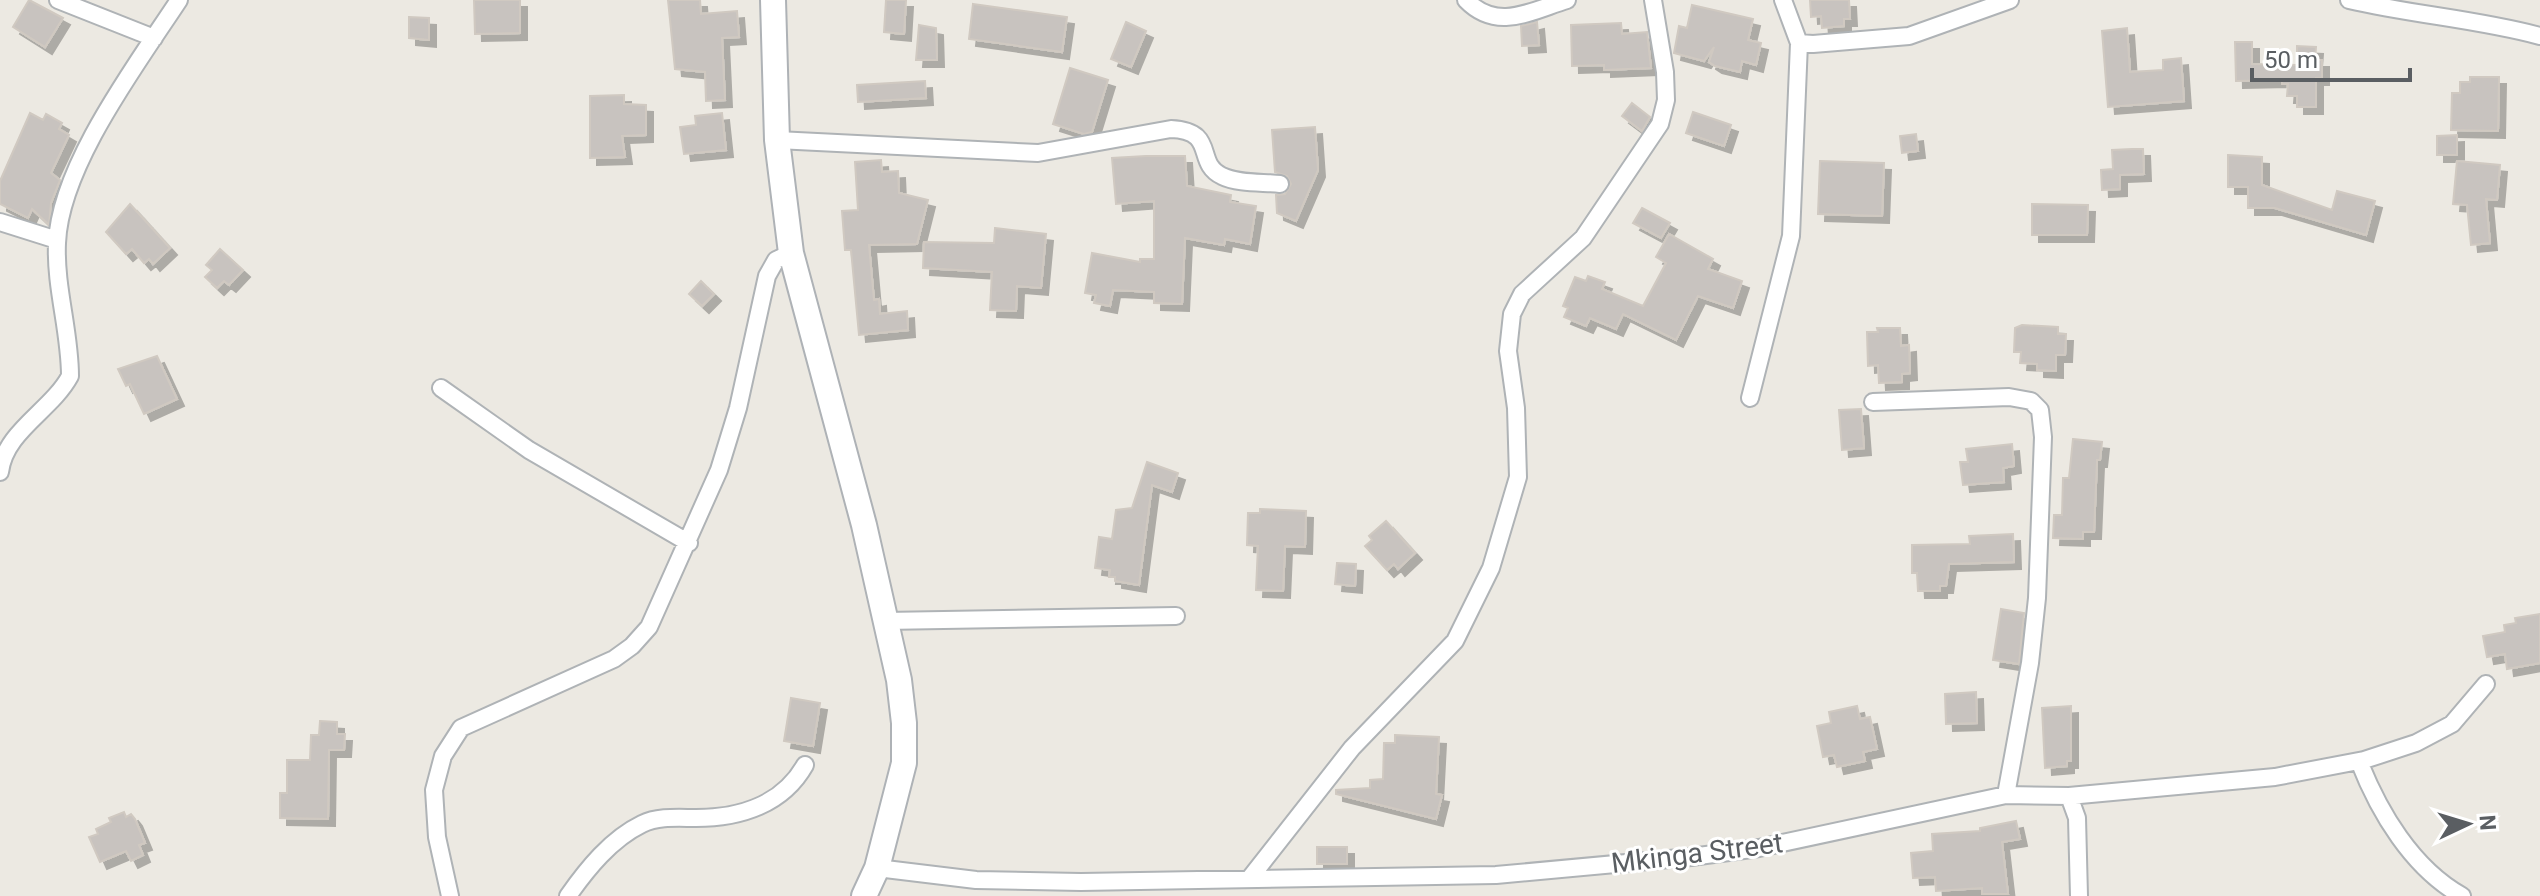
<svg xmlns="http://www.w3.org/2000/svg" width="2540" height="896" viewBox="0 0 2540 896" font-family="Roboto,sans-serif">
  <defs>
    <filter id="shadow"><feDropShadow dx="7" dy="7" stdDeviation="0" flood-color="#0004"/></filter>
  </defs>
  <rect width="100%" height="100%" fill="#ece9e2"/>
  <!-- building -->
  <path fill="#c8c3bf" stroke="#d0c9c1" stroke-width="2" filter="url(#shadow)" d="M29 0 63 18 45 47 13 27Z
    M474 0H520V33L475 34Z
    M668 0H700L701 14 737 11 739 37 722 38 725 100 706 101 705 72 675 69Z
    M886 0H906L904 34 884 32Z
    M1810 0H1849L1850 19H1844V26L1822 28 1821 16 1811 17Z
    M973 4 1067 17 1062 52 969 39Z
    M1692 5 1753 19 1748 40 1761 43 1756 65 1742 61 1740 72 1715 66 1709 62 1714 47 1704 61 1674 53 1679 26 1687 28Z
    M409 17 429 18V40L409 38Z
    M1126 22 1146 31 1131 67 1111 59Z
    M1537 22 1539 45 1522 46 1521 26Z
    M1621 23 1622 34 1647 32 1651 68 1604 70V65L1572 66 1571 25Z
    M919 25 936 28 937 60H916Z
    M2127 28 2130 72 2163 70V60L2181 58 2184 101 2108 107 2102 31Z
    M2235 42H2252V64L2297 65V46L2316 47 2315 60H2322V78H2316V107H2297V96H2287L2288 84H2282V80L2236 81Z
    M1070 68 1108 80 1092 132 1084 134 1053 124Z
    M2470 77H2499L2498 131 2451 130 2452 93H2460V82H2470Z
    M925 81 926 98 858 102 857 85Z
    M624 95V104L646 105V135L622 136 625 157 590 158V96Z
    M1632 103 1650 117 1642 131 1622 116Z
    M1693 112 1731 125 1724 146 1686 133Z
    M30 113 43 120 46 114 62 123 59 129 69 135 51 173 60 180 51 203 49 225 32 209 28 218 0 204V181Z
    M722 113 726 150 684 154 680 127 696 125 695 116Z
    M1315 127 1318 170 1296 221 1277 213 1276 195 1285 194 1291 184 1287 176 1275 172 1272 130Z
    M1916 134 1918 151 1902 153 1900 136Z
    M2457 135V155H2437V136Z
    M2132 149H2143L2144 174 2120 175V189L2102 190 2101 170 2113 169 2112 150Z
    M2228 155 2262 157V185L2332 210 2337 191 2375 201 2366 235 2275 208H2248V187H2228Z
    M1146 156H1185L1187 186 1231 195 1230 202 1256 206 1250 244 1225 239 1224 245 1185 238 1182 304 1154 303V292L1113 290 1110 306 1094 303 1096 295 1085 293 1092 253 1140 262V259H1154V201L1116 204 1112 158Z
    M881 160 882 172 898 171 899 193 928 200 917 244 869 245 874 300 879 299 880 314 907 311 908 330 859 335 851 250H845L842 211 858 210 855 162Z
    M1820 161 1884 163 1882 216 1818 214Z
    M2457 161 2500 165 2497 200 2486 199 2490 243 2471 245 2467 205 2453 204Z
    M130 204 170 248 153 264 149 259 144 263 132 249 126 254 106 232Z
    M2032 204 2088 205 2087 235H2032Z
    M1642 208 1670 223 1661 238 1633 223Z
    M995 228 1046 234 1041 288 1017 286 1016 311 990 310 992 272 923 268 924 242 994 243Z
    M1669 234 1713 259 1708 269 1742 281 1733 308 1698 296 1676 340 1623 314 1616 329 1590 318 1586 326 1564 317 1568 308 1563 306 1575 277 1586 281 1588 276 1605 282 1602 289 1643 306 1666 263 1656 257Z
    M220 249 243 270 229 285 224 281 217 288 205 277 212 270 206 265Z
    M701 281 714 294 702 306 689 294Z
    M2022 325 2058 327V334H2066L2065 355H2056V371L2037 370V364L2020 363 2021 352H2014L2015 328Z
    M1877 328H1900L1901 346 1909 345 1910 373 1902 374V382L1879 383 1878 365 1868 366 1867 332H1878Z
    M157 356 177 399 144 414 130 384 126 386 118 369Z
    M1861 409 1864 448 1842 450 1839 410Z
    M2073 439 2102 442 2100 460H2097L2094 532H2083V539L2053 538 2054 515H2062L2063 478H2069Z
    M2012 444 2014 466 2003 468 2004 482 1963 485 1960 462H1968L1966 449Z
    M1147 462 1178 473 1172 492 1152 485 1139 585 1115 581V577H1109L1110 570 1095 568 1099 537 1112 539 1116 510 1132 508Z
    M1260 509 1306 511 1305 547 1285 546 1283 591 1256 590 1258 546 1247 545 1248 513H1260Z
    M1386 521 1415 553 1398 569 1394 564 1387 570 1365 546 1372 540 1369 536Z
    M2013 534 2014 562 1949 564 1946 586H1940V591H1918L1917 573H1912V545L1970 544 1969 536Z
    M1337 563 1356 564 1355 586 1335 584Z
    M2001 609 2024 613 2019 664 1993 660Z
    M2540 614V663L2507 669 2505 654 2487 657 2483 636 2505 632 2504 625 2516 623 2515 618Z
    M1976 692 1977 723 1946 724 1945 694Z
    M791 698 820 703 813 746 784 741Z
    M1857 706 1860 719 1870 717 1877 749 1863 752 1865 761 1837 767 1834 755 1823 757 1817 726 1831 723 1829 712Z
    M2071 706V761H2067V766L2045 768 2042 708Z
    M320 721 337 722V734H345L344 750H329L328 819 280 818V793H287V760H310L311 735H319Z
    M1395 735 1439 737 1436 794 1442 795 1436 819 1336 794V790L1370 788V780L1383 779 1384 743H1395Z
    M124 812 126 817 131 814 135 819 145 843 139 845 143 855 131 861 126 851 100 862 89 837 98 834 96 829 111 822 109 818Z
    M2016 821 2020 839 2002 842 2008 894H1982V888L1936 891 1935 877 1913 878 1911 853 1933 851 1932 834 1980 831V828Z
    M1317 847H1347V864H1317Z"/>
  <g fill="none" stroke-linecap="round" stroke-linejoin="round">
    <!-- street casing -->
    <g stroke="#afb3b6" stroke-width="20">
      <path id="street" d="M58 0 154 38
        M1466 0C1497 32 1531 11 1567 0
        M1783 0 1799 43 1813 44 1909 36 2010 0
        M2349 0C2413 15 2477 19 2540 36
        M777 140 1038 153 1171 129C1218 131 1194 163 1222 176 1238 184 1263 182 1280 184
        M0 222 57 240
        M441 388 529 450 689 543
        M1750 398 1791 236 1799 43
        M1873 402 2009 397 2031 401 2040 410 2043 437 2037 598 2030 663 2006 795
        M0 472C5 431 51 411 70 376 70 331 55 288 57 243 60 166 137 64 179 0
        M884 621 1176 616
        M2359 761C2379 812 2412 868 2462 896
        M2069 796 2077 818 2079 896
        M877 868 976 880 1081 882 1496 875 1691 857 1759 848 2006 795 2069 796 2275 777 2364 760 2416 743 2452 724 2486 684
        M1250 878 1352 748 1455 641 1491 568 1518 477 1516 408 1508 351 1512 314 1522 294 1583 238 1660 124 1666 100 1665 72 1653 0
        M450 896 437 837 434 790 443 756 461 728 614 659 632 646 649 627 719 470 738 408 767 276 776 260 791 253
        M568 896C587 869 611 839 642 824 658 816 679 818 696 818 741 818 783 804 805 765"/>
    </g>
    <!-- secondary casing -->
    <g stroke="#aeb2b6" stroke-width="28">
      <path id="secondary" d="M773 0 777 140 791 253 864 525 899 680 904 723V763L877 868 864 896"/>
    </g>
    <!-- street -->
    <use href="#street" stroke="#fff" stroke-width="16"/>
    <!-- secondary -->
    <use href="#secondary" stroke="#fff" stroke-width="24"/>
  </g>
  <g text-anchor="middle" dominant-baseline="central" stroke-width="6" stroke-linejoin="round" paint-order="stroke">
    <!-- street labels -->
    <g font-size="28" fill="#5a5e62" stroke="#fff">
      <text transform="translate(1697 853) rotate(-7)">Mkinga Street</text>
    </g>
  </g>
  <!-- north arrow -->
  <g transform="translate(2468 824) rotate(86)" stroke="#ffffff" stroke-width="6" paint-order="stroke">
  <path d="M0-6L14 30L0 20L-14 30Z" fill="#5a5e62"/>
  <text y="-12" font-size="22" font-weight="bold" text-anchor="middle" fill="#5a5e62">N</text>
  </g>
  <!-- scale -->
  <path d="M2252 68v12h158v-12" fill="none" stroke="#5a5e62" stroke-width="4"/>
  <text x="2264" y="68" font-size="24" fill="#5a5e62" stroke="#ffffff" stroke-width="6" paint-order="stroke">50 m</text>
</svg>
